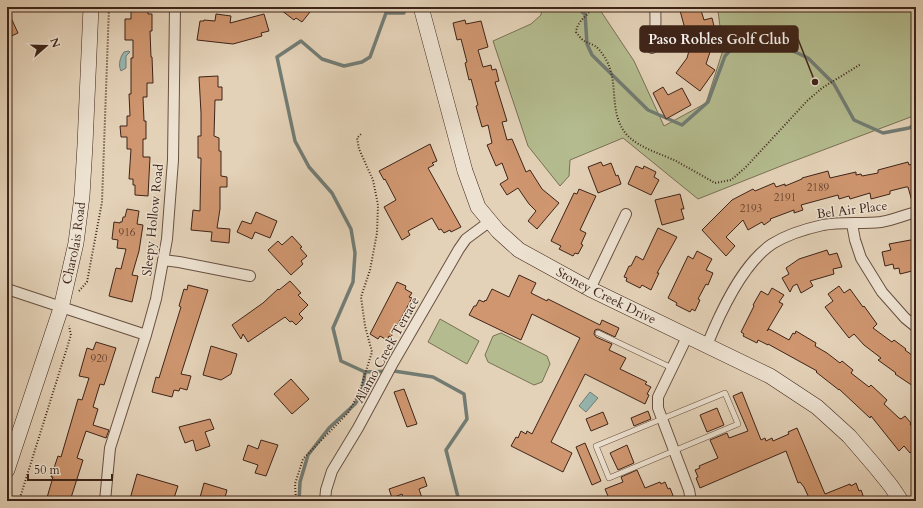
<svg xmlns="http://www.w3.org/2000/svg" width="923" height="508" viewBox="0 0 923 508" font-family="Cardo,serif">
  <rect width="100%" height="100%" fill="#e4d2b8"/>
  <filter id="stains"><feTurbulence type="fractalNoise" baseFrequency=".005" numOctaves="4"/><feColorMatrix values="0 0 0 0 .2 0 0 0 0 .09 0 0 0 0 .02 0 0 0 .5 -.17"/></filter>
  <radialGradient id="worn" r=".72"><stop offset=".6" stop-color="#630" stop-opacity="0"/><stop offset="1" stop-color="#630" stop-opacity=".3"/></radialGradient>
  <!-- green -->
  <path fill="#b4bc8f" stroke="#797054" d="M542 7H598L634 61 664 126 706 103 723 50 718 11 736 7H916V115L786 164 698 199 623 138 570 160 569 176 560 186 528 146 493 41 531 24 541 15Z
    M440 319 479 341 467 364 428 342Z
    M501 333 547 356 550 364 542 382 534 385 488 362 485 355 493 336Z"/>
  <!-- water -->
  <path fill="#95b7b1" stroke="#727c74" d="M129 51 130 52 126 56V68L121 71C118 65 120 57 124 52Z
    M590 392 598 398 586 412 579 406Z"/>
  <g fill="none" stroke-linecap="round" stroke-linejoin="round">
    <!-- stream -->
    <path stroke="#727c74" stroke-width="3.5" d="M386 7V13L370 57 362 62 344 66 322 59 301 41 277 57 295 141 309 167 332 193 351 229 355 253 353 282 333 328 341 361 365 372 394 371 433 377 464 394 467 419 446 450 459 501
      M576 7 585 14 587 44 592 55 648 110 682 125 708 102 725 56 741 38 760 35 808 58 834 84 854 120 883 133 909 128 916 124
      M386 13H404
      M299 501 300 482 308 455 329 428 355 404 362 394 365 372
      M536 501 538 500 554 501"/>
  </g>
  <!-- building -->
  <path fill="#cf966f" stroke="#3e2419" d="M131 7H148V14H152V31H150L151 57H152L153 83H147V97H143L144 121H146V139H143V157H150L148 196 135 195V185H133V179H129L131 149H127V137H121L120 126H127V116H130L129 94H131V58H133V40H125V19H131Z
    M277 7H314L302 22 296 18 294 20Z
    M679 7H700L704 20 712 18 716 34 706 64 715 70 700 91 676 73 687 58 690 47Z
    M7 9 18 33 7 38Z
    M216 14 231 16 230 23 264 14 269 31 261 33 262 36 233 44 197 40 200 21H204V20L215 21Z
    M465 20 466 24 481 21 488 47 478 50 483 67 491 65 492 70 496 69 499 81 495 82 507 121 502 122 507 140 512 139 526 172 530 170 542 189 559 203 537 229 528 221 536 211 529 204 518 188 507 195 500 184 508 179 502 163 496 166 487 145 492 143 488 125 482 127 476 106 478 105 471 79 469 80 465 63 467 62 461 39 457 40 453 23Z
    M218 76V87H222V100H215L214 136 219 138V151H221V176L227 177V187H220V209L217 228 230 229 229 243 211 241 212 232 191 230 193 210 200 211 201 158H198V136H201V113L199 77Z
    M663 87 668 95 682 88 691 105 666 119 653 93Z
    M430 144 437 161 432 163 434 165 428 168 461 227 451 232 450 230 444 233 441 229 439 230 432 218 408 231 410 235 402 240 384 207 396 200 385 179 384 180 379 171Z
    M601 162 603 166 611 163 616 176 618 175 621 184 598 193 588 167Z
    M908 162 909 165 916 163V204L913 205 908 187H906L890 191V194L871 199 870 193 850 199 849 196 839 199 838 195 801 205 803 210 794 213V210L770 219 771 220 764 225 762 222 748 230 743 220 726 237 735 246 726 256 702 230 732 200 753 189 755 191 774 183 776 187 785 184V186L802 179V178L828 171 830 178 856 172V175L861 174 862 176 878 173V170Z
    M636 166 643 169 644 166 656 172 654 177 659 180 651 195 628 184Z
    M579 189 596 196 580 230 586 233 581 244 583 245 578 254 575 253 573 256 559 249 561 246 551 241 574 193 577 194Z
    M680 194 684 209H681L684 219 662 225 655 200Z
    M127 209 139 211 137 224 143 225 139 251 132 275 138 276 132 302 109 296 116 268 121 269 126 249 117 248 118 240 112 239 114 222 120 223V222H122L123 217H125Z
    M256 212 277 221 270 238 255 232 252 239 237 232 242 221 251 224Z
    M658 228 677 237 657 273H659L651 290 642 285 640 288 626 281 627 278 624 277 629 266H631L636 256 643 260Z
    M292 236 302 247 300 248 307 256 301 261 303 264 291 275 268 250 278 241 282 245Z
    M916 239V270L900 274 899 268 894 269 893 264 885 266 882 252 891 250 889 244Z
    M827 250 829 255 837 253 842 267 833 269 834 274 810 281 813 286 801 293 797 284 793 286 790 292 782 278 789 274 786 268 799 259Z
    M697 251 712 259 706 270 713 273 708 285 706 284 698 299 700 300 695 311 692 309 690 312 676 305 677 303 668 298 688 256 693 259Z
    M519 275 536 283 531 293 547 301 548 299 600 325 602 320 619 328 615 337 598 329 595 330 594 334 596 337 612 344 609 350 626 358 620 369 647 382 645 384 651 387 647 394 649 395 645 404 585 374 551 442 572 453 563 472 511 446 516 437 518 438 521 431 526 434 527 431 532 434 580 338 532 314 521 340 469 315 474 306H476L479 300 484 302 485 300 486 301 492 289 509 297Z
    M290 281 301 293 298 295 308 305 299 314 303 318 296 325 292 321 290 322 285 317 248 342 243 334 241 339 232 325 263 303 278 289 279 290Z
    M397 282 406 286 405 289 412 293 409 297 412 298 391 337 389 336 387 340 380 336 378 339 370 334Z
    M188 285 208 290 181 374 191 376 187 390 180 388 179 391 174 390 172 397 152 392 156 377 159 378 181 307 179 306 184 289 187 290Z
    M839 286 844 293 850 289 863 307 864 306 877 324 873 328 892 342 894 340 906 349 905 350 916 358V382L913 386 895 374 896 373 878 360 881 358 864 345 854 334 849 338 834 319 825 307 833 301 828 294Z
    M772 288 784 295 779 302 783 304 767 331 769 329 789 340 793 333 795 334 796 331 816 343 815 346 827 353 840 363 842 361 853 370 851 373 869 387 871 385 887 400 884 404 899 418 901 419 905 416 911 423 910 424 916 432V448L910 453 904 446 899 451 871 416 870 418 839 389V390L816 372 817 371 768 344V345L758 340 757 343 743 336 744 334 741 332 754 306 753 305 761 291 768 295Z
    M96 342 116 348 104 385 100 384 93 407 98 409 93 425 109 430 106 438 86 431 77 458 83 460 70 501H46L53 477H51L58 456 61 457 78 399 82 400 89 378 79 376 87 348 93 350Z
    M211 346 237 354 231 374 221 380 203 375Z
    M291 379 309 399 292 414 274 394Z
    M404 389 417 424 407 427 394 392Z
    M742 392 761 440 765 438 766 441 772 438 773 441 789 434 788 432 797 428 825 494 850 484 851 486 856 483 859 491 861 490 865 501H809L810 500 804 487 800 482 798 483 786 451 700 488 696 478 698 477 695 470 700 468 699 466 718 458 710 440 727 433 729 438 748 431 733 396Z
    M717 408 724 425 707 432 700 415Z
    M648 411 651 419 634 426 631 418Z
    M603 412 608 424 591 431 586 419Z
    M210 419 214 429 205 432 210 446 196 451 193 440 185 443 179 427Z
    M261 440 278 445 266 476 255 473 258 465 243 460 248 445 258 449Z
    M585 443 601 481 592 485 576 447Z
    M627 445 634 463 618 470 610 453Z
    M637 470 645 488 660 482 661 484 665 482 668 489 670 488 674 498 667 501H610L605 489 623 482 621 477Z
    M137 474 178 486 173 501H135L130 499Z
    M424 477 427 486 419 489 423 501H404L402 494 392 498 389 489Z
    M204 483 227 490 224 501H199Z"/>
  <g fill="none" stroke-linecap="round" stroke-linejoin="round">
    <!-- lane casing -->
    <g stroke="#685041" stroke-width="6">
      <path id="lane" d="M598 333 672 368
        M725 393 738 424 609 478 596 446Z"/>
    </g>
    <!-- street casing -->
    <g stroke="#685041" stroke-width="12">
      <path id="street" d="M652 48C656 35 656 21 655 7
        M852 224 855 240 861 258 882 292 905 318 916 327
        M163 260 179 262 250 276
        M7 289 146 335
        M590 289 626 214
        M687 337 658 397V408L689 490 691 501
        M707 345C720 313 742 264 772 244 788 234 805 229 823 225 841 222 862 224 881 222 893 220 905 215 916 212
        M105 501 110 448 146 335 156 299 167 239 173 160 175 7
        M325 501 326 490 332 471 358 428 393 363 459 249 466 239 489 222"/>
    </g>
    <!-- secondary casing -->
    <g stroke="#3e2419" stroke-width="16">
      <g id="secondary">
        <path id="s1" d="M421 7 465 171 478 207 498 231 519 250 590 289 770 376 817 407 849 436 874 465 891 486 901 501"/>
        <path id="s2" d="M7 470 61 308 76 243 82 196 85 145 91 7"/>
      </g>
    </g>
    <!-- path -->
    <path stroke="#3e2419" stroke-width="2" stroke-dasharray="1 2" stroke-linecap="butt" d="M592 7C587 18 578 19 576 32 585 44 584 40 595 46 600 49 607 60 609 66 618 88 609 114 627 135 639 148 662 154 678 162 690 169 703 176 715 183L731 180 745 168 807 101 822 88 861 64
      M79 291 87 282 102 202 109 7
      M19 501 71 335 69 326
      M296 501 295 484 303 459 348 413 359 393 372 352 365 326 361 297 370 270 377 233 378 205 373 180 359 149 357 138 361 134"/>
    <!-- lane -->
    <use href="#lane" stroke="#ede2d1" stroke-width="5"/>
    <!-- street -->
    <use href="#street" stroke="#ede2d1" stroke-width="10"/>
    <!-- secondary -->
    <use href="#secondary" stroke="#ede2d1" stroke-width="15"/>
  </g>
  <g text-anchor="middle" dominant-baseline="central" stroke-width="3" stroke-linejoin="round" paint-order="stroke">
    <!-- number labels -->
    <g font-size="11" fill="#62402e">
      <text x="818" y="187">2189</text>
      <text x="785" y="197">2191</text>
      <text x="751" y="208">2193</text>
      <text x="127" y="232">916</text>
      <text x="99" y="358">920</text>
    </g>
    <!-- street labels -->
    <g font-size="13" fill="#3e2419" stroke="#ede2d1">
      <text transform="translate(852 210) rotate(-7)">Bel Air Place</text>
      <text transform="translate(153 220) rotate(-84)">Sleepy Hollow Road</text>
      <text stroke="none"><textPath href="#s2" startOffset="237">Charolais Road</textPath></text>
      <text stroke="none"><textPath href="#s1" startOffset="366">Stoney Creek Drive</textPath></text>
      <text transform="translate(387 350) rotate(-61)">Alamo Creek Terrace</text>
    </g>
  </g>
  <!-- callouts -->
  <path fill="none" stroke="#3e2419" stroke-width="1.5" d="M815 82L798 39"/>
  <circle fill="#3e2419" stroke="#ede2d1" stroke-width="1.5" cx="815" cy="82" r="4"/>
  <rect fill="#3e2419" stroke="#3e2419" stroke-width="1.5" x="640" y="26" width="158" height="26" rx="4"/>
  <g font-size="14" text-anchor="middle" font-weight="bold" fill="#fff">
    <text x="719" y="44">Paso Robles Golf Club</text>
  </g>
  <!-- margin -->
  <rect width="923" height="508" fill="none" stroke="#e4d2b8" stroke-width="24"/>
  <rect x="8" y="8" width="907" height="492" fill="none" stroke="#3e2419" stroke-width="2"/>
  <rect x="12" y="12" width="899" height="484" fill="none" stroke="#3e2419"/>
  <!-- north arrow -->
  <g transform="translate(46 46) rotate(70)" stroke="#ede2d1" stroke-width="3" paint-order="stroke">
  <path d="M0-3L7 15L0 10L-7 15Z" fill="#3e2419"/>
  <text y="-6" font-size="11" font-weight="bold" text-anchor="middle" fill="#3e2419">N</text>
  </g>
  <!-- scale -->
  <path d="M28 474v6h84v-6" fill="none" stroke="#3e2419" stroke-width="2"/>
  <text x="34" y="474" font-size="12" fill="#3e2419" stroke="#ede2d1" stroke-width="3" paint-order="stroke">50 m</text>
  <rect width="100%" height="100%" filter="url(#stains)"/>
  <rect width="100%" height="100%" fill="url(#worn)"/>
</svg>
